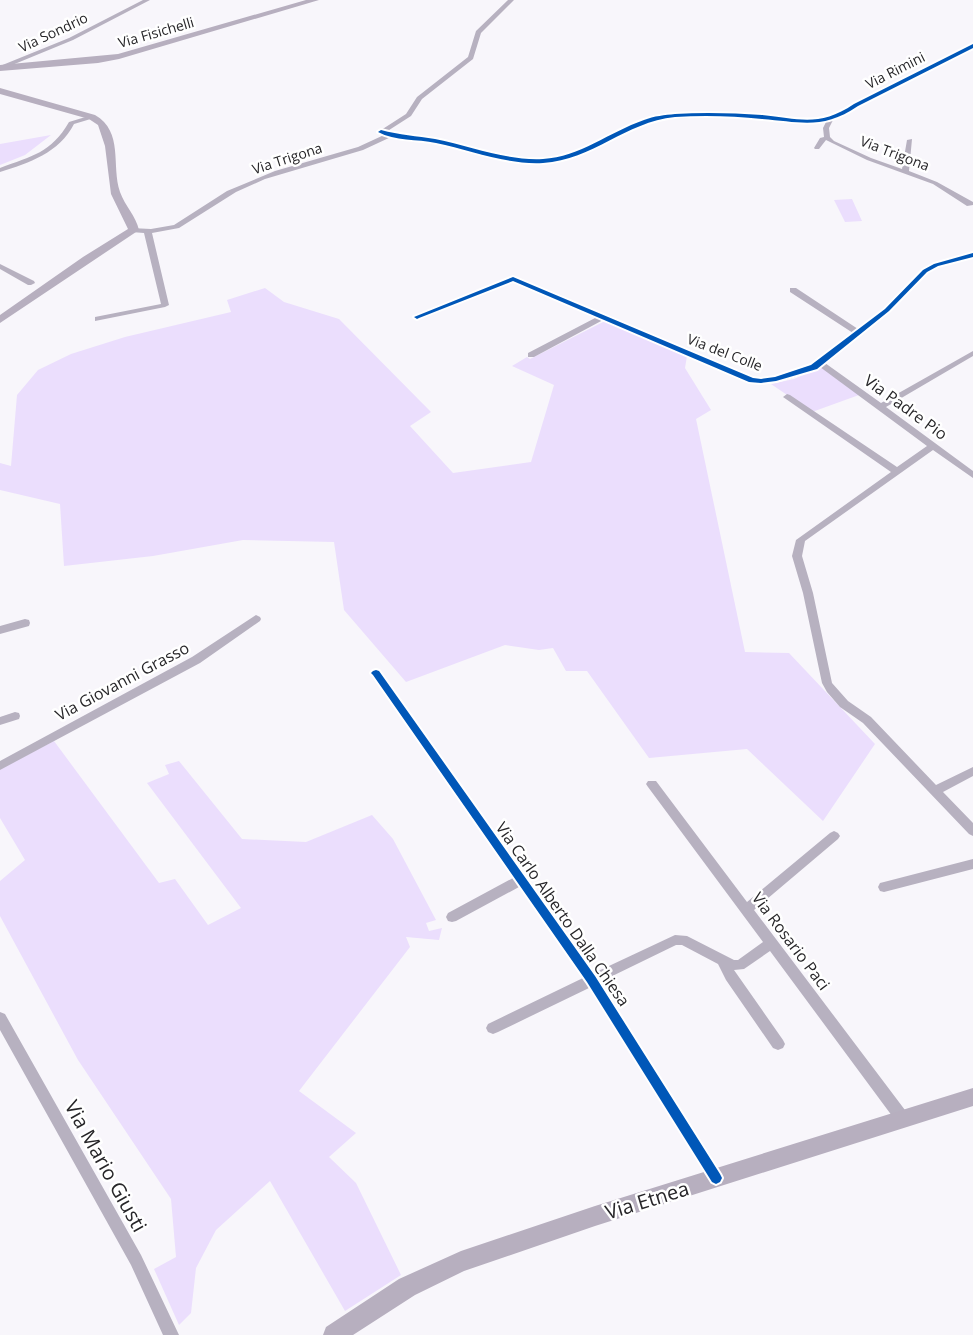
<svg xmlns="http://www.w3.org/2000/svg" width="973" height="1335" viewBox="0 0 973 1335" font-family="'Open Sans',sans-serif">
  <rect width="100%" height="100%" fill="#f8f6fb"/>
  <!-- green -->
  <path fill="#ebdefd" d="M51 135 25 155 0 165V144Z
    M852 199 862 221 845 222 834 200Z
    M265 288 284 302 339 319 431 412 410 426 453 473 531 462 554 385 512 366 527 357 530 359 605 321 687 356 685 368 711 410 696 419 745 652 789 653 875 744 823 821 747 749 649 758 587 671H566L553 648 539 650 505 645 406 682 344 610 334 542 243 540 153 556 64 566 60 504 0 490V463L11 466 17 395 38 370 71 354 125 337 231 312 227 300Z
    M821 367 859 395 812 412 771 384 794 379Z
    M54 741 159 883 175 879 208 925 241 908 147 783 169 774 165 765 179 761 242 839 306 842 372 815 393 839 436 920 426 923 429 931 442 928 439 940 406 937 410 947 299 1091 356 1133 329 1157 356 1183 401 1275 345 1311 270 1181 216 1230 196 1268 191 1313 179 1325 154 1269 176 1257 171 1199 78 1060 0 916V881L25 860 0 818V769Z"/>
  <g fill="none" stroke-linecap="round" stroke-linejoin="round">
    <!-- street -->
    <path fill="#b7b1c0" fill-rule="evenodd" d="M143 0H150L73 40 0 70V66L69 38Z
      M508 0H514L481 33 473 59 422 99 411 116 386 132 434 139 501 155 542 159 556 158 579 150 628 126 658 116 684 113H715L817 120 841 112 854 104 973 44V48L833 120 829 128 830 137 834 141 871 158 902 169 907 140 912 139 909 171 937 182 973 202V205L967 206 933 184 867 160 826 140 819 149H815L814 148 820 138 824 137 823 128 826 122 804 124 762 119 715 117 663 119 650 122 633 129 572 158 542 163 501 159 434 143 391 137 363 150 265 179 236 192 179 228 152 233 169 305 165 307 95 321V317L161 304 144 233 131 232V228L151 229 174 225 227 191 244 184 275 171 358 147 384 135 378 132 406 114 417 97 468 57 476 31Z
      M92 115 94 116V118L74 124C59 153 29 163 0 172V168C32 156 51 153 69 122Z
      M973 253V257L939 267 928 273 890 312 825 363 881 403 973 351V356L886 407 973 471V478L933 450 805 541 802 556 813 593 832 683 848 701 871 717 936 785 973 767V776L943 792 973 823V836L969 834 863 723 840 707 827 692 822 683 803 593 792 556 796 540 891 472 783 397 787 394 790 395 897 467 927 446 820 367C803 377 771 385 752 383L603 320 534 357H528V353L597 317 513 282 420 319H414L413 317 513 277 754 378C770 379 795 373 810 366 824 359 840 343 853 333L790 292V288H796L858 329 884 308 922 269 933 263Z
      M0 264 34 281 35 283 31 285H28L0 269Z
      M256 615 260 617 261 619 260 621 200 663 0 770V761L192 657Z
      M25 619 29 620 30 623 29 626 0 634V626Z
      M376 669 380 670 594 973 675 935 687 936 734 960H738L763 942 648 787 646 784 648 781H656L747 902 830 833 834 831 838 833 840 836 838 839 754 910 908 1114 910 1119 908 1124 903 1125 898 1124 770 951 744 969 734 970 783 1040 785 1044 783 1048 778 1050 773 1048 726 980 718 964 682 945H676L600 982 721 1173 723 1178 721 1183 716 1185 711 1183 589 988 498 1032 493 1034 488 1032 486 1028 488 1024 583 978 519 887 456 921 452 922 448 921 446 917 448 913 513 878 372 676 371 673Z
      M15 712 19 713 20 716 19 719 0 725V717Z
      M973 859V869L884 892 880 891 878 887 880 883 884 882Z
      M0 1012 5 1014 141 1255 179 1335H163L131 1265 0 1030Z"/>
    <!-- secondary -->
    <path fill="#b7afbf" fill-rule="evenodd" d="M306 0H319L119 59 98 63 0 71V65L118 54Z
      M0 88 95 115C124 132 111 165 120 192 125 206 136 216 139 230L0 323V315L83 257 128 229 111 194 105 146 98 125 89 119 0 94Z
      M973 1088V1106L595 1226 464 1271 415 1295 353 1335H323L326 1327 399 1279 461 1251 595 1206Z"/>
    <!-- cycleway casing -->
    <g stroke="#fff" stroke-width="4">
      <path id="cycleway" d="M973 44V48L858 106C823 130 801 122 762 119 734 116 704 115 675 117 625 122 593 160 543 163 506 165 471 150 436 143 417 139 395 141 378 132L381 130C399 135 417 136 435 139 471 146 506 161 543 159 580 157 609 132 644 120 654 116 665 115 675 114 704 112 734 113 762 115 800 119 820 127 854 104Z
        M973 253V257L938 266 927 272 889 311 817 369 776 381 761 383 749 382 513 281 419 318 417 319 414 317 513 277 753 378 761 379 775 377 811 365 885 309 923 270 934 264Z
        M376 670 379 671 595 976 720 1174 722 1178 720 1182 716 1184 712 1182 587 982 373 675 371 673 373 671Z"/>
    </g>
    <!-- cycleway -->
    <use href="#cycleway" fill="#0057b8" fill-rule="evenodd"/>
  </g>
  <g text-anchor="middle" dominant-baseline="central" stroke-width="5" stroke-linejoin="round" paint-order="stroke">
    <!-- far-street labels -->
    <g font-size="14" fill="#272629" stroke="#fff">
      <text transform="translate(53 32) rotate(-25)">Via Sondrio</text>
      <text transform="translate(156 32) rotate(-16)">Via Fisichelli</text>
      <text transform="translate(895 70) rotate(-27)">Via Rimini</text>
      <text transform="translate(895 153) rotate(21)">Via Trigona</text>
      <text transform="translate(287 158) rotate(-18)">Via Trigona</text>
      <text transform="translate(725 352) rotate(21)">Via del Colle</text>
    </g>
    <!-- street labels -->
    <g font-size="16" fill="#272629" stroke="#fff">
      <text transform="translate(906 407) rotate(36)">Via Padre Pio</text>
      <text transform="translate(122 681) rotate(-28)">Via Giovanni Grasso</text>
      <text transform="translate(563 914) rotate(55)">Via Carlo Alberto Dalla Chiesa</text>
      <text transform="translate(791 941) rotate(53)">Via Rosario Paci</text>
    </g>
    <!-- near-street labels -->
    <g font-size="20" fill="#272629" stroke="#fff">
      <text transform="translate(106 1166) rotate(61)">Via Mario Giusti</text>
      <text transform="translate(647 1200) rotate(-17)">Via Etnea</text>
    </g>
  </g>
</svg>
